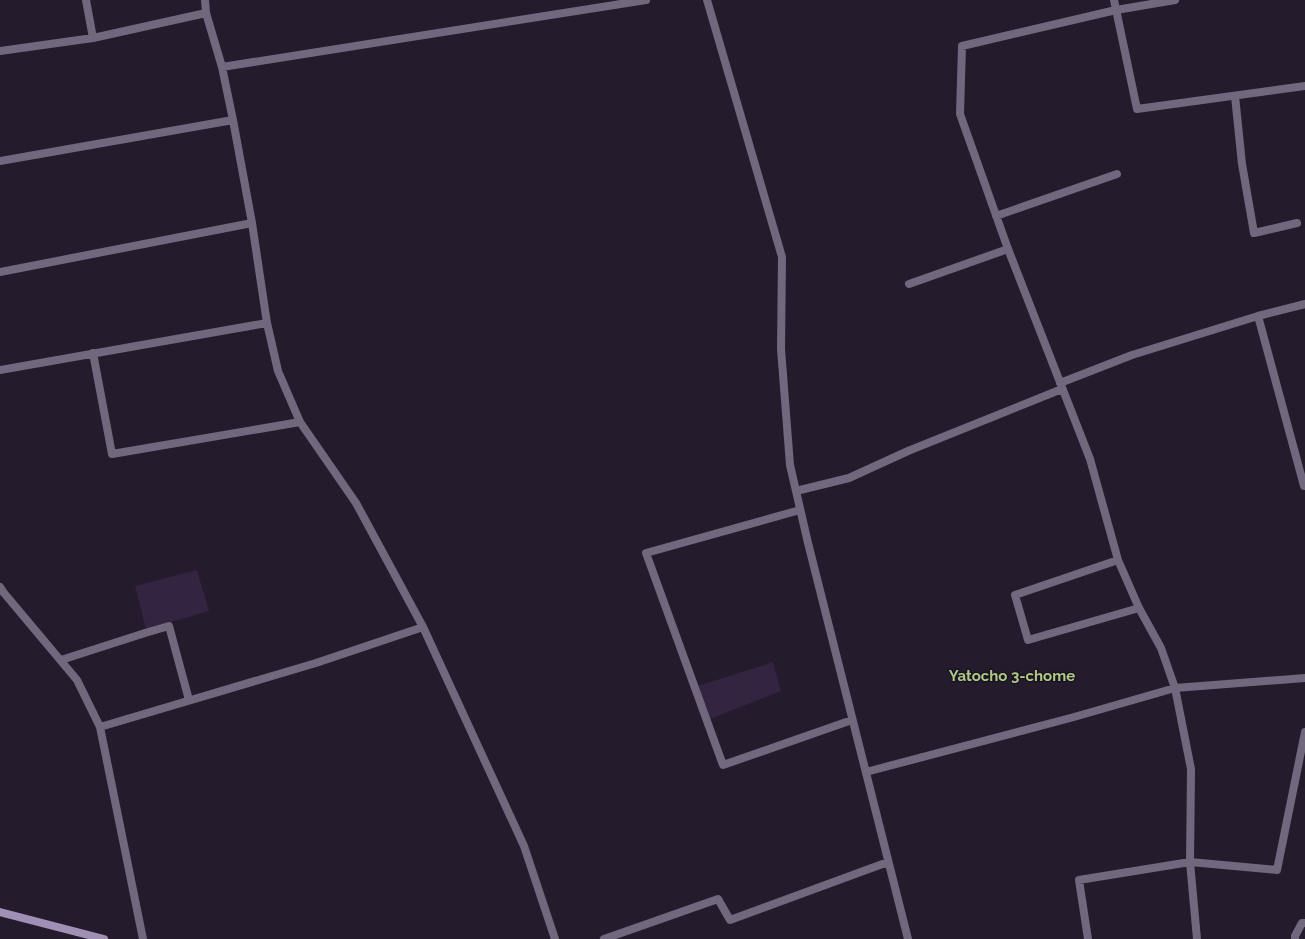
<svg xmlns="http://www.w3.org/2000/svg" width="1305" height="939" viewBox="0 0 1305 939" font-family="Raleway,sans-serif">
  <rect width="100%" height="100%" fill="#241c2d"/>
  <!-- green -->
  <path fill="#332442" d="M197 570 209 611 146 629 135 586Z
    M773 662 781 691 710 719 698 686Z"/>
  <g fill="none" stroke-linecap="round" stroke-linejoin="round">
    <!-- lane -->
    <path stroke="#72687e" stroke-width="8" d="M1116 10 1175 0
      M1235 96 1242 164 1254 233 1297 223
      M909 284 1008 249
      M61 660 145 633 169 626 189 700
      M1295 939V936L1302 923H1305"/>
    <!-- street -->
    <path stroke="#72687e" stroke-width="8" d="M86 0 93 38
      M205 0 206 13 222 67 233 120 252 223 267 323 278 371 300 422 356 503 423 627 524 846 555 939
      M707 0 782 257 781 349 790 465 808 543 908 939
      M1114 0 1137 109 1305 86
      M1116 10 962 46 960 114 1008 249 1090 459 1118 560 1139 608 1161 648 1175 688 1191 769 1190 862 1197 939
      M0 51 93 38 206 13
      M222 67 646 0
      M0 161 233 120
      M996 216 1117 174
      M0 272 252 223
      M1258 316 1304 486H1305
      M93 353 112 454 300 422
      M0 370 267 323
      M1060 383 1132 355 1258 316 1305 304
      M796 491 849 478 908 451 1062 389
      M800 510 646 553 723 765 852 720
      M1118 560 1015 595 1028 640 1139 608
      M0 587 4 593 77 680 100 727 143 939
      M100 727 316 663 423 627
      M866 772 1074 717 1175 688 1305 678
      M604 939 718 899 730 920 888 862
      M1088 939 1079 880 1190 862 1277 870 1305 732"/>
    <!-- secondary -->
    <path stroke="#a190b5" stroke-width="8" d="M0 912 104 939"/>
  </g>
  <g text-anchor="middle" dominant-baseline="central" stroke-width="3" stroke-linejoin="round" paint-order="stroke">
    <!-- neighbourhood labels -->
    <g font-size="15" font-weight="bold" fill="#aeca82" stroke="#1b1323">
      <text x="1012" y="676">Yatocho 3-chome</text>
    </g>
  </g>
</svg>
